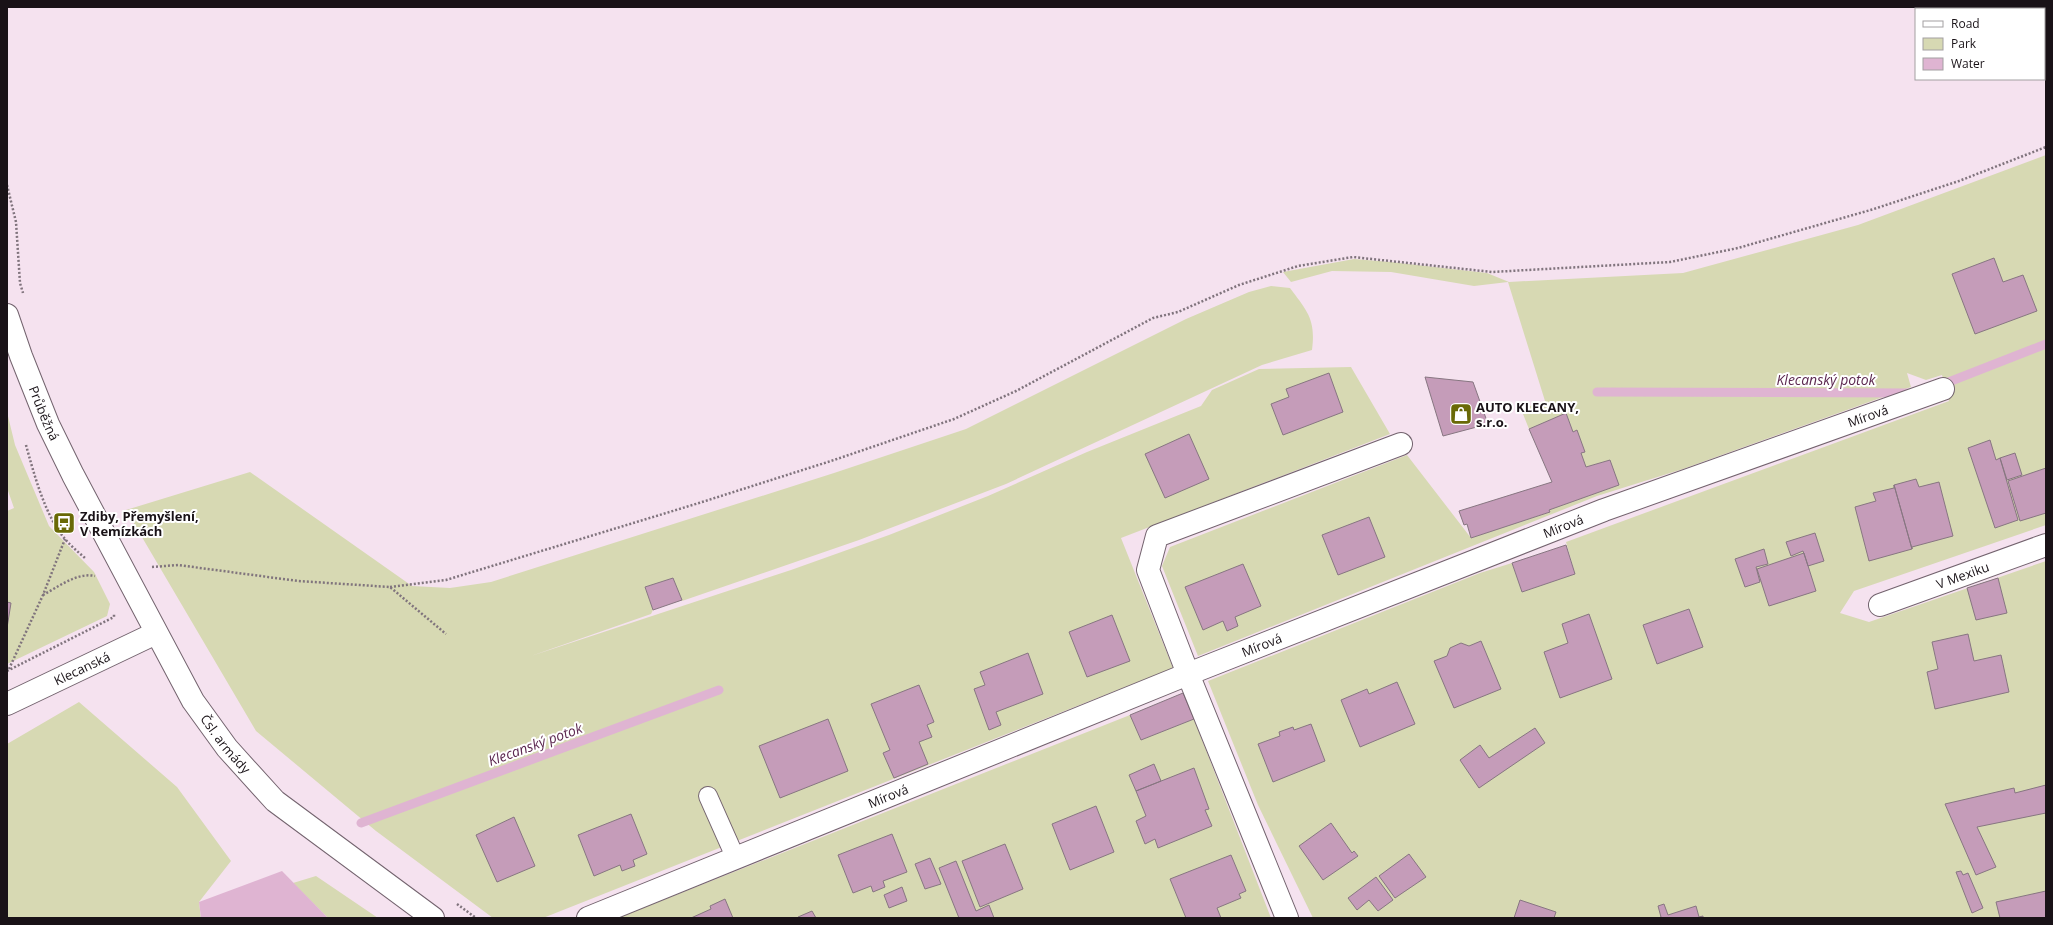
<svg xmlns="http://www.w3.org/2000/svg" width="2053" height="925" viewBox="0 0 2053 925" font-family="'Open Sans',sans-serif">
  <rect width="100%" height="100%" fill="#f5e2ef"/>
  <!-- green -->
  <path fill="#d7d9b3" d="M2046 155V525L1854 591 1840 613 1869 622 2046 561V918H1313L1258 805 1208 681 1480 573 1512 563 1522 592 1575 574 1566 542 1949 401 1942 375 1926 380 1907 373 1911 387 1683 469 1597 496 1198 656 1162 566 1170 547 1407 455 1471 538 1550 512 1549 510 1618 485 1610 460 1586 467 1581 453 1585 452 1577 431 1573 432 1566 413 1529 429 1521 409 1545 401 1508 282 1474 286 1391 272 1332 271 1291 282 1283 272 1354 259 1391 262 1487 273 1509 282 1683 273 1858 225Z
    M1271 286 1290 288C1307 311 1316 319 1312 350L1262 365 1006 484 859 540 682 601 673 578 645 587 653 610 651 614 531 656 791 570 889 535 988 496 1087 452 1201 406 1212 390 1259 369 1351 367 1390 434 1121 538 1173 668 543 918H493L376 831 256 731 126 510 250 472 412 586 450 588 491 582 834 473 966 429 1186 319 1249 292Z
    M7 412 15 445 49 526 94 572 110 604 107 616 7 664V511L14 508 7 488Z
    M79 702 177 787 231 861 199 902 201 918H7V744Z
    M1130 715 1141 740 1194 719 1271 918H618Z
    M316 876 378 918H328L293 883Z"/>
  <!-- water -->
  <path fill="#dfb4d2" d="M282 871 328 918H201L199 902Z"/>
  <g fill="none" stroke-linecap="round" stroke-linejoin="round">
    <!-- stream -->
    <path stroke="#dfb4d2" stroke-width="9" d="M1941 385 2046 344
      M1597 392 1911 393
      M361 823 719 690"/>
  </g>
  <!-- building -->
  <path fill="#c59cb9" stroke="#877681" d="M1994 258 2003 282 2023 275 2037 311 1975 334 1952 274Z
    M1329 373 1343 412 1283 435 1271 404 1289 397 1286 389Z
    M1425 377 1473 382 1488 424 1443 436Z
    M1566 413 1573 432 1577 430 1585 452 1581 453 1586 467 1610 460 1619 485 1549 510 1550 512 1471 538 1467 524 1464 525 1459 511 1552 482 1529 429Z
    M1189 434 1209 479 1165 498 1145 454Z
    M1990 440 1996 460 2000 458 2018 520 1995 528 1968 448Z
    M2015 453 2022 475 2007 480 2000 458Z
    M2046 468V513L2020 521 2008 481Z
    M1916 479 1919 487 1939 482 1953 536 1912 547V549L1894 485Z
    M1894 485 1912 549 1869 561 1855 507 1876 501 1873 493 1894 488Z
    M1369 517 1385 557 1338 575 1322 535Z
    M1815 533 1824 561 1808 566 1803 551 1791 556 1786 542Z
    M1566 545 1575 574 1522 592 1512 563Z
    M1764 549 1768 564 1756 567 1760 582 1745 587 1735 559Z
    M1804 553 1816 591 1769 606 1757 569Z
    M1243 564 1261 606 1235 617 1238 626 1227 631 1223 621 1203 630 1185 587Z
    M673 578 682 600 653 610 645 587Z
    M1998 578 2007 613 1976 620 1967 588Z
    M7 602 11 603 7 628Z
    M1689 609 1703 647 1657 664 1643 625Z
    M1589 614 1612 679 1560 698 1544 652 1568 643 1562 624Z
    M1112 615 1130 661 1087 677 1069 632Z
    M1968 634 1974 661 2001 655 2009 692 1935 709 1927 672 1938 669 1932 642Z
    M1481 641 1501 689 1454 708 1434 661 1447 656 1450 648 1461 643 1469 646Z
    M1028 653 1043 694 996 712 1001 725 989 730 974 689 985 685 980 672Z
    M1397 682 1415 724 1360 747 1341 700 1367 689 1369 694Z
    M919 685 934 722 927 725 932 737 919 742 928 764 894 778 883 753 890 750 871 704Z
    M1183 693 1194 719 1141 740 1130 715Z
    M828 719 848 771 780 798 759 746Z
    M1311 724 1325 761 1273 782 1258 744 1280 736 1279 732 1293 727 1294 730Z
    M1535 728 1545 743 1479 788 1460 760 1480 745 1489 758Z
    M1154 764 1161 781 1136 791 1129 775Z
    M1194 768 1209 809 1205 810 1212 826 1158 848 1155 839 1145 844 1136 821 1146 816 1136 791Z
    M2046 785V813L1977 827 1996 867 1976 875 1945 804 2014 788 2015 793Z
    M1096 806 1114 852 1070 870 1052 824Z
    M631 814 647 854 633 860 635 866 622 871 620 865 594 876 578 835Z
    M514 817 535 866 497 882 476 835Z
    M1331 823 1352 853 1354 851 1358 856 1323 880 1299 846Z
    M892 834 907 872 883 881 885 887 873 892 871 886 853 893 838 855Z
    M1005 844 1023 889 980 907 962 861Z
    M1409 854 1426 877 1395 898 1379 876Z
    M1231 855 1246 891 1239 894 1241 898 1217 908 1221 918H1186L1170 879Z
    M930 858 941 884 925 889 915 864Z
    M956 861 976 911 989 905 994 918H959L939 868Z
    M1961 871 1963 875 1968 873 1983 908 1972 913 1956 872Z
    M1376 877 1393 900 1378 911 1369 900 1357 910 1348 898Z
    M902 887 907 901 889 908 884 895Z
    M2046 891V918H2000L1996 902Z
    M725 899 733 918H691L711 909 710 906Z
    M1520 900 1556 912 1554 918H1514Z
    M1664 904 1668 915 1696 906 1699 917 1703 916V918H1658L1661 917 1658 906Z
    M812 911 816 918H799L798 917Z"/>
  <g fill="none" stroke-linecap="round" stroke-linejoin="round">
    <!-- lane casing -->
    <g stroke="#73636e" stroke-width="20">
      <path id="lane" d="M708 796 736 859"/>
    </g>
    <!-- street casing -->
    <g stroke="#73636e" stroke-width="24">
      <g id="street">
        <path id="s1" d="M1880 605 2046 545"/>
        <path id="s2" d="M7 704 156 633"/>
        <path id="s3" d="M588 918 1188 674 1604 510 1943 389"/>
        <path d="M1287 918 1188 674 1148 570 1157 536 1401 444"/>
      </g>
    </g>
    <!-- secondary casing -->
    <g stroke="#73636e" stroke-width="24">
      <g id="secondary">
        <path id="s4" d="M7 315 21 356 48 424 73 475 193 701 227 748 275 801 433 918"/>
      </g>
    </g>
    <!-- path -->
    <path stroke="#80747d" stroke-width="2.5" stroke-dasharray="2 2" stroke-linecap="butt" d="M7 185 16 222 20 283 23 293
      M26 445C34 474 45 516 65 539 71 546 78 552 85 558
      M152 567 178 565 298 581 390 587 446 634
      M390 587 446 580 699 503 834 460 954 419 1016 391 1153 318 1178 312 1239 285 1298 266 1353 257 1492 272 1670 262 1738 248 1874 209 1959 181 2046 147
      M43 595C58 587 77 572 95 576
      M9 669 43 595 65 539
      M7 671 114 617V613
      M457 904 476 918"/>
    <!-- lane -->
    <use href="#lane" stroke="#fff" stroke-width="18"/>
    <!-- street -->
    <use href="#street" stroke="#fff" stroke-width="22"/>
    <!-- secondary -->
    <use href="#secondary" stroke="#fff" stroke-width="22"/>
  </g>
  <!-- icons -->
  <defs>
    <g id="shop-square" transform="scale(1.15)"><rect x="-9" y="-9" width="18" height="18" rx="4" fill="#696906" stroke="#fff"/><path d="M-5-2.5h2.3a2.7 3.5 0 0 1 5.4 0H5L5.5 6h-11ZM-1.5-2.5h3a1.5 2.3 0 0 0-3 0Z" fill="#fff"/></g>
    <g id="bus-square" transform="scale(1.15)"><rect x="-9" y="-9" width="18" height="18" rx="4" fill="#696906" stroke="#fff"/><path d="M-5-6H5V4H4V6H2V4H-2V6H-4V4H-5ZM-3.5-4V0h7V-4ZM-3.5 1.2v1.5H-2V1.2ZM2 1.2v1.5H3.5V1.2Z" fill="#fff"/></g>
  </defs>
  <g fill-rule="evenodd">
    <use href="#shop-square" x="1461" y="414"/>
    <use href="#bus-square" x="64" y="523"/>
  </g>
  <g text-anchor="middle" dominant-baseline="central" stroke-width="4" stroke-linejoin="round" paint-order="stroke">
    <!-- poi labels -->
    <g font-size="13" font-weight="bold" fill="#191217" stroke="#fff" text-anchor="start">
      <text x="1476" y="407">AUTO KLECANY,<tspan x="1476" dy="15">s.r.o.</tspan></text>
      <text x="80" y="516">Zdiby, Přemyšlení,<tspan x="80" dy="15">V Remízkách</tspan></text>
    </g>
    <!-- street labels -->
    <g font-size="13" fill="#191217" stroke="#fff">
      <text stroke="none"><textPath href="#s4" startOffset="105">Průběžná</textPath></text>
      <text stroke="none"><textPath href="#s3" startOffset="1375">Mírová</textPath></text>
      <text stroke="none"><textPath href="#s3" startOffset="1051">Mírová</textPath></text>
      <text stroke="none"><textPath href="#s1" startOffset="88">V Mexiku</textPath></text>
      <text stroke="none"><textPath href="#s3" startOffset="727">Mírová</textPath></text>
      <text stroke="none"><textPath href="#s2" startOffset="83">Klecanská</textPath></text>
      <text stroke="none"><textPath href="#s4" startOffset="483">Čsl. armády</textPath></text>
      <text stroke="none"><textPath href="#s3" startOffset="324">Mírová</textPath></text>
    </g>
    <!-- water labels -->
    <g font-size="14" font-style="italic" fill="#5c2850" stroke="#fff">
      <text x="1826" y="379">Klecanský potok</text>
      <text transform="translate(535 744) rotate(-20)">Klecanský potok</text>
    </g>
  </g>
  <!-- border -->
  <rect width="2053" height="925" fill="none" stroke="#191217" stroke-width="16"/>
  <!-- legend -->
  <rect x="1915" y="8" width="130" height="72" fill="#ffffff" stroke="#a3a0a2"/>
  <rect x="1923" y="21" width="20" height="6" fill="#ffffff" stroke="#a3a0a2"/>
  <text x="1951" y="28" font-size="12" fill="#191217">Road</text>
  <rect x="1923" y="38" width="20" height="12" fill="#d7d9b3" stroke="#a3a0a2"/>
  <text x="1951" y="48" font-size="12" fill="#191217">Park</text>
  <rect x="1923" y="58" width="20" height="12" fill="#dfb4d2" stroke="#a3a0a2"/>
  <text x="1951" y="68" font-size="12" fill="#191217">Water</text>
</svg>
